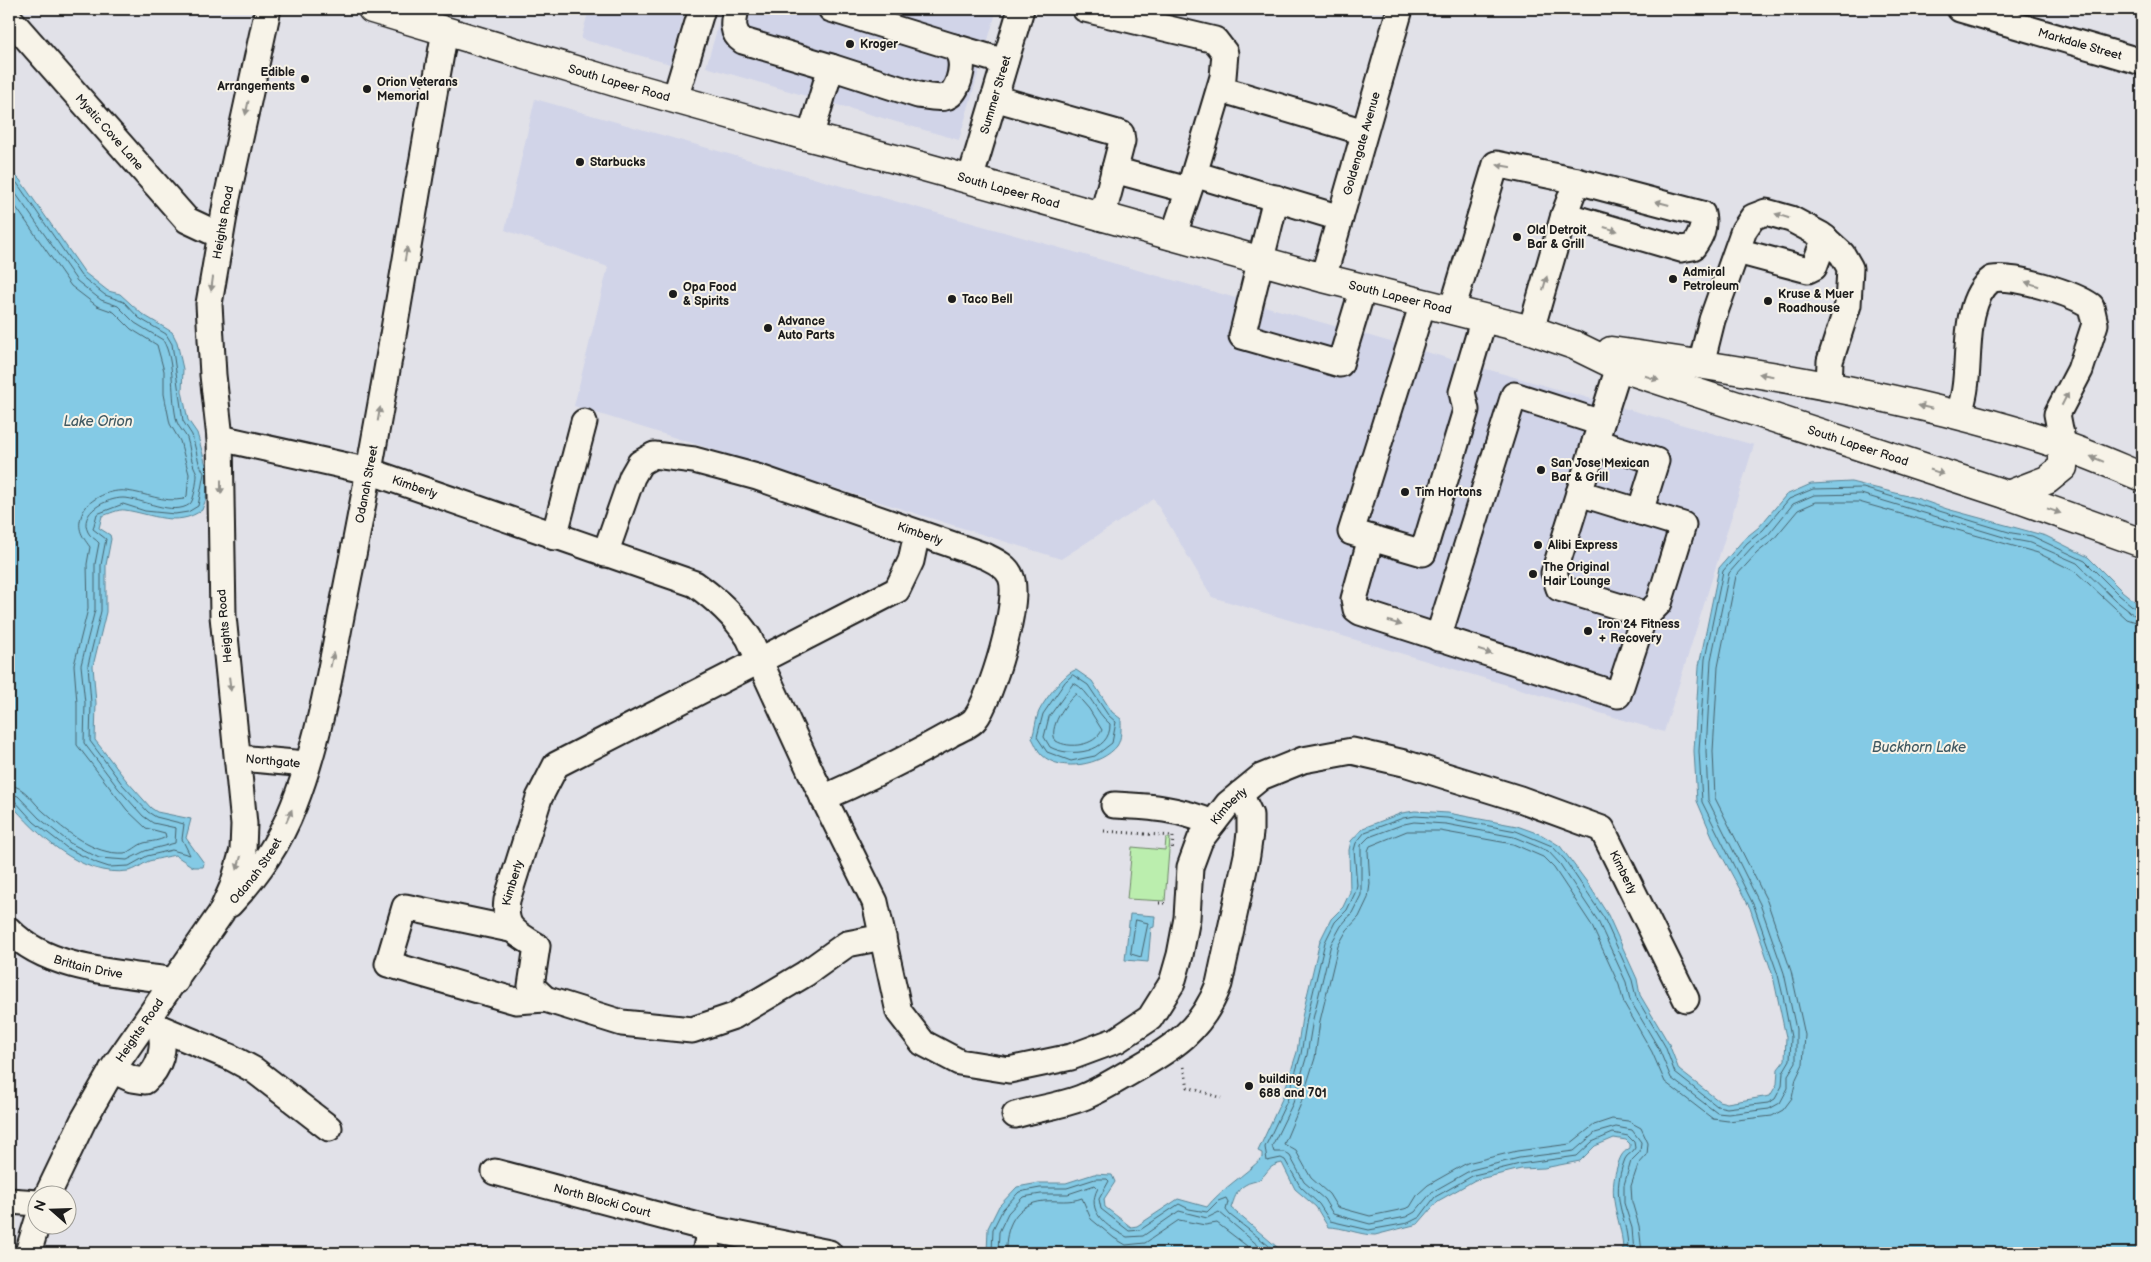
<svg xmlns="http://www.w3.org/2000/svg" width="2151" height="1262" viewBox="0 0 2151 1262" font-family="'Balsamiq Sans',sans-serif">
  <rect width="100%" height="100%" fill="#e1e1e8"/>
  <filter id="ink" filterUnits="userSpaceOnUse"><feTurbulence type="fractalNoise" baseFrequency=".02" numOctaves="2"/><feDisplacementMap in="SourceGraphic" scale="10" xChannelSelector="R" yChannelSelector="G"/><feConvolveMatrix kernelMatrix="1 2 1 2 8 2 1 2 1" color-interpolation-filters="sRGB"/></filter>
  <g filter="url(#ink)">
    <!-- built -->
    <path fill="#d1d4e8" d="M589 9H686L670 64 581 39Z
      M723 9H997L959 140 706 67Z
      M535 99 1754 445 1664 732 1212 597 1154 499 1061 559 574 406 608 267 505 230Z"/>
    <!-- green -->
    <path fill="#bbeeae" stroke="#6c8565" d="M1166 838H1170L1165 901 1127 899 1132 847 1165 850Z"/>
    <!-- water -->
    <path fill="#84cae5" stroke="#5a8495" d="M9 169 20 180 85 273 108 291 120 294 142 314 172 332 177 342 183 369 182 391 188 420 197 433 207 469 209 467 206 499 202 510C177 528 152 514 125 510 118 509 109 514 102 516L99 528 110 535 111 539 106 565V612L93 666 96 703 95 740 126 780 151 808 157 812 191 819 186 838 204 863 203 867H193L175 855C170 856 153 860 149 861 142 864 136 870 128 871 81 878 37 834 9 802Z
      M1851 482 1916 498 1947 509 2046 536 2088 557 2122 591 2142 607V1253H1623C1623 1219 1606 1203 1617 1167 1620 1158 1621 1153 1630 1148V1144L1626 1140 1614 1138 1595 1146 1580 1161 1544 1168 1521 1169 1475 1180 1438 1201 1418 1224 1375 1235C1359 1235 1343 1227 1328 1227L1316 1207 1295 1189 1282 1163C1267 1166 1269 1172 1260 1179 1256 1182 1249 1182 1245 1185 1236 1190 1234 1200 1231 1208L1284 1253H987L988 1228 999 1206 1017 1187 1039 1183H1066L1094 1174 1112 1175 1115 1182 1104 1199 1105 1207 1131 1227 1137 1226 1178 1199 1207 1207C1220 1190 1245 1175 1262 1158V1153L1258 1151 1282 1099 1297 1052 1302 1017 1320 941 1331 919 1343 907 1350 892 1349 850 1351 841 1363 828 1402 813 1415 811 1448 813 1517 826 1542 835 1560 846 1589 885 1608 915 1637 979 1640 995 1669 1044 1679 1070 1719 1101 1727 1103 1770 1096 1777 1084 1778 1069 1785 1060 1786 1037 1773 976 1750 908 1715 843 1697 801 1694 751 1699 666 1719 568 1744 539 1759 527 1786 495 1811 484Z
      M1076 670 1092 681 1112 712 1121 719C1121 727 1122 739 1117 746 1102 765 1061 773 1042 755 1037 750 1035 743 1032 738 1035 730 1035 722 1038 714 1041 704 1066 671 1076 670Z
      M1130 914 1155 916 1154 927 1151 928 1148 962 1125 960Z"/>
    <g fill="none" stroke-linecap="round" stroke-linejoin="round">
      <!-- shore -->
      <path stroke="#46626c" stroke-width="1" d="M9 176 17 183 81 276 105 295 124 302 139 318 166 334 172 344 183 421 192 435 199 463 204 473 198 506 188 512 175 514 145 511 123 504 97 514 93 529 106 539 101 565V611L88 665 91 703 90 741 122 784 148 812 156 817 184 824 182 839 190 855 172 850 147 856 129 866 109 867 97 863 67 848 34 822 14 800 9 799
        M9 184 77 281 101 300 118 306 135 323 163 340C176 363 170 396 177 422 179 428 184 432 187 438 190 447 190 456 193 464 194 468 197 472 197 475 197 480 194 501 190 504 173 517 141 498 123 498 107 498 78 512 88 532 90 537 96 539 99 543L95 564V610L81 665 85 703 84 743 118 788 143 816 153 823 176 828 175 843 145 851 127 860 99 858 70 843 39 818 18 796 9 793
        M9 197 71 286 97 306 114 312 131 329 157 345 164 371V394L170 424 180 441 189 474 187 496 184 499C163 503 146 493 126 491 112 489 89 498 83 512 76 527 81 535 90 547L87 564 88 609 74 665 77 703V745L127 810 146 828 165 833 166 837C159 841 152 841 144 843 137 845 132 852 124 853 93 855 66 831 44 812 33 803 25 786 9 785
        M1073 675 1088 685 1108 715 1116 722 1112 743 1095 756 1071 761 1047 752 1037 737 1043 714 1065 682Z
        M1074 683C1091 692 1095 712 1110 724 1111 753 1070 758 1050 747L1044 737 1049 717Z
        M1076 694 1089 709 1102 730C1095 746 1069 749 1056 741 1047 729 1066 702 1076 694Z
        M1136 920 1148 923 1141 957 1131 954Z
        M992 1253 993 1229 1003 1209 1019 1192 1040 1188H1067L1095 1179H1107L1109 1181 1099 1199 1101 1209 1129 1231 1140 1230 1179 1204 1189 1209 1207 1212 1218 1201 1226 1198 1228 1202 1226 1210 1230 1215 1278 1253
        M998 1253 999 1232 1008 1213 1023 1197 1041 1194H1068L1095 1185 1098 1188C1085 1212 1107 1227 1127 1237L1143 1236 1179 1211 1207 1218 1219 1212 1267 1253
        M1006 1253C1005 1227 1015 1204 1044 1201 1058 1200 1069 1203 1082 1198L1091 1219 1114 1238 1126 1245 1145 1243 1179 1220 1205 1225 1217 1223 1256 1253
        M1628 1253C1629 1215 1608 1202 1625 1159 1627 1154 1633 1153 1635 1148L1634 1142 1628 1136 1613 1133 1592 1142 1577 1156 1520 1164 1474 1175 1435 1197 1420 1217 1408 1223 1369 1230 1330 1221 1319 1204 1300 1186 1285 1160 1281 1158 1267 1161 1265 1147 1287 1101 1301 1054 1307 1018 1325 942 1335 922 1347 910 1355 893 1357 885 1354 850 1356 843 1365 832 1403 818 1415 816 1447 818 1516 831 1552 846 1565 860 1604 918 1632 980 1636 997 1665 1046 1675 1073 1717 1106 1727 1108 1768 1103 1775 1099 1782 1086 1783 1072 1790 1060 1791 1037 1783 996 1778 975 1754 906 1702 802 1699 751 1705 659 1723 571 1747 543 1763 530 1789 499 1813 489 1863 488 2012 533 2032 536 2085 561 2119 595 2136 609 2142 610
        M1634 1253 1632 1228 1624 1203V1185L1631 1161 1640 1152 1641 1142 1632 1130 1616 1127 1595 1133 1574 1151 1519 1158 1471 1170 1432 1192 1415 1212 1406 1217 1370 1224 1333 1214 1324 1199 1304 1182 1290 1156 1284 1152H1274L1272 1146 1293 1103 1307 1055 1313 1019 1331 944 1341 926 1352 913 1361 895V845L1369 837 1404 824 1414 822 1446 824 1514 837 1548 851 1560 864 1598 921 1626 982 1630 1000 1659 1049 1671 1078 1717 1113 1728 1114 1769 1109 1780 1103 1788 1088V1075L1796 1062V1029L1784 973 1760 904 1708 800 1706 751 1711 660 1729 573 1752 547 1768 535 1793 504 1814 495 1861 494 2010 539 2031 543 2077 563 2115 600 2134 615 2142 617
        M1642 1253 1639 1226 1632 1202 1631 1186 1638 1165 1647 1155 1648 1143 1641 1128 1628 1121 1612 1119 1594 1125 1570 1144 1517 1151 1467 1163 1428 1185 1418 1194 1410 1207 1404 1209 1370 1216 1337 1207 1329 1194 1311 1178 1296 1151 1284 1144 1300 1106 1315 1058 1320 1021 1338 946 1347 930 1359 917 1368 898 1370 884 1368 851 1370 846 1407 831H1440L1513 844 1543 857 1554 868 1591 924 1619 985 1624 1003 1652 1052 1665 1082 1713 1119 1728 1121 1772 1116 1783 1110 1792 1098 1796 1079 1803 1064 1805 1035 1791 971 1767 901 1715 798 1713 751 1718 667 1736 576 1757 553 1773 540 1798 510 1816 502H1859L2038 553 2076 572 2127 619 2142 624"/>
      <!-- minor casing -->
      <g stroke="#1c1c1c" stroke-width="29">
        <g id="minor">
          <path d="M736 9C733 21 731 33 743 41L831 67"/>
          <path d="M1085 9 1215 40 1225 53 1223 77 1194 174 1340 218"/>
          <path id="s1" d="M1960 9 2142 62"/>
          <path id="s2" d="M9 18 187 220 219 235"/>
          <path d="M954 47 1005 62"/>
          <path d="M1220 89 1364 132"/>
          <path d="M994 98 1121 134 1122 141 1102 218"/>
          <path d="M675 99 702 9"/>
          <path d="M810 137 831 67 918 95C926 96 937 99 945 97 958 94 964 68 960 57 959 53 956 50 954 47L831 9"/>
          <path d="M1114 170 1188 190"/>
          <path id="s3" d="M970 180 1021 9"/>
          <path d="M1276 198 1242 336 1340 364 1363 288"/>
          <path d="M1173 237 1194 175"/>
          <path d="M1737 251 1808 270 1814 267 1825 238"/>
          <path id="s4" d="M1323 278 1400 9"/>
          <path d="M1423 303 1351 532 1423 553 1466 410 1462 392 1484 318"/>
          <path d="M1452 310 1496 164 1577 181 1702 214C1705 227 1701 236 1693 247L1681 249 1564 215"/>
          <path d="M1531 330 1564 215 1577 181"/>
          <path d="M1701 364 1712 320 1744 230 1753 217 1766 212 1791 219 1821 235 1842 254 1850 268 1848 305 1830 361 1829 386"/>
          <path d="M1959 415C1961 406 1964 397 1965 388 1970 356 1963 300 1992 279 2014 275 2073 293 2091 306L2095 324 2080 370 2057 414 2063 445"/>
          <path id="s5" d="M220 438 369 471 695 584C717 600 734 615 749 638L814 779 875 902 899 1012 923 1043 959 1062 1009 1070 1071 1057 1117 1040 1150 1018 1172 983 1180 955 1187 918 1190 867 1200 840 1228 804 1261 777 1303 760 1352 751 1404 763 1520 799 1602 829 1686 999"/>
          <path d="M1595 442 1656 461 1640 512"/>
          <path d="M1579 493 1554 573 1559 588 1647 615"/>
          <path d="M554 537 584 422"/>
          <path d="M1371 538 1354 599 1356 609 1360 612 1618 695 1643 619 1659 603 1683 525 1579 493 1619 367"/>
          <path id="s6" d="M605 554 632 477 640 463 654 455 694 460 757 477 985 556C995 561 1007 566 1011 577 1021 600 991 699 975 719 970 726 956 730 949 735 908 758 867 779 823 798"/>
          <path d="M1438 638 1514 395 1601 423"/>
          <path id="s7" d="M239 758 306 764"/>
          <path d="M1114 805C1153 807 1176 808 1213 823"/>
          <path id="s8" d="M230 904C258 874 279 844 294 805 323 731 334 648 350 570 386 391 413 210 445 31"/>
          <path d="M510 929 405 907 388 964 516 1001 545 999"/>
          <path id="s9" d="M9 930C48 971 122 973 176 981"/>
          <path id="s10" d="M883 937 847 944 805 974 734 1016 692 1030 622 1023 545 999 531 986 537 946C515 932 503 929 507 900L539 798 556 765 897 590 911 561 917 533"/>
          <path d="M146 1022 230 1057 254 1070 329 1128"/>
          <path d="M112 1070 132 1079 145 1081C160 1068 166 1048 160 1028"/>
          <path d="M1015 1115C1036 1109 1060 1106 1081 1098 1099 1091 1116 1080 1132 1071 1173 1048 1202 1030 1219 984L1247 855 1250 833V815L1240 794"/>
          <path id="s11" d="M495 1172 710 1229 829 1253"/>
          <path id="s12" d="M48 1194 83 1121 114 1067 221 913 233 886 243 850 244 824 223 616 220 438 213 375 209 304 227 198 268 9"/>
          <path d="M9 1201 38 1203"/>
          <path d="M28 1253 38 1220"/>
          <path d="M705 1253 710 1229"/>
        </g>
      </g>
      <!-- major casing -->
      <g stroke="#1c1c1c" stroke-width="31">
        <g id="major">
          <path id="s13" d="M372 9 625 85 810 137 903 161 1323 278 1531 330 1574 345 1619 367 2008 495 2142 543"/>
          <path d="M1611 351C1763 373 1915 397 2061 445 2089 454 2115 466 2142 477"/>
          <path d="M2008 495 2047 480 2063 467V445"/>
        </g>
      </g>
      <!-- path -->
      <path stroke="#1c1c1c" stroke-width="3" stroke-dasharray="1 4" stroke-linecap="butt" d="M1104 831 1173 836 1172 851
        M1159 903H1167
        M1184 1067 1188 1087 1221 1098"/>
      <!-- minor -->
      <use href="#minor" stroke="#f7f3e8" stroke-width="25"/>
      <!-- major -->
      <use href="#major" stroke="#f7f3e8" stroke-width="28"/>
    </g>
    <!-- one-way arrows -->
    <defs><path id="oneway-solid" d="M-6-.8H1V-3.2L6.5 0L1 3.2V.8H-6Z" transform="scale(1.25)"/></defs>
    <g fill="#94928c">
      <use href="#oneway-solid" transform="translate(247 108) rotate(102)"/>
      <use href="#oneway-solid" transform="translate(1504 166) rotate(-171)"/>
      <use href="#oneway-solid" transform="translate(1662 203) rotate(-165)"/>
      <use href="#oneway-solid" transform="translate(1782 216) rotate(-163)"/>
      <use href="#oneway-solid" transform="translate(1611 229) rotate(16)"/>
      <use href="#oneway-solid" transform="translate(406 254) rotate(-80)"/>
      <use href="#oneway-solid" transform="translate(1545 283) rotate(-74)"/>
      <use href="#oneway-solid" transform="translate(212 284) rotate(98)"/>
      <use href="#oneway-solid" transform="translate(2032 284) rotate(-162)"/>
      <use href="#oneway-solid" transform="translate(1766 375) rotate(-170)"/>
      <use href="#oneway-solid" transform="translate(1652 378) rotate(18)"/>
      <use href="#oneway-solid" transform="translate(2065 399) rotate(-63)"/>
      <use href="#oneway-solid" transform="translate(1925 407) rotate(-167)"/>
      <use href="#oneway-solid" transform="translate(379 414) rotate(-80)"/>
      <use href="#oneway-solid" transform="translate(2097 459) rotate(-158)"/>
      <use href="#oneway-solid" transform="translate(1937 472) rotate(19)"/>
      <use href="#oneway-solid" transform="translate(221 487) rotate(90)"/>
      <use href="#oneway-solid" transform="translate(2054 511) rotate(20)"/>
      <use href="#oneway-solid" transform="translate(1395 623) rotate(18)"/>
      <use href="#oneway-solid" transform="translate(1485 652) rotate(18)"/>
      <use href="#oneway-solid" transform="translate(332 660) rotate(-78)"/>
      <use href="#oneway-solid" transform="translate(230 684) rotate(83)"/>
      <use href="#oneway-solid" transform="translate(289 816) rotate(-66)"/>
      <use href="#oneway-solid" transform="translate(239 863) rotate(106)"/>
    </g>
  </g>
  <!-- markers -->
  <g fill="#1c1c1c" stroke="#f7f3e8" stroke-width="2">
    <circle cx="850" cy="44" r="5"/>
    <circle cx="305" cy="79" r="5"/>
    <circle cx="367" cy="89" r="5"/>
    <circle cx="580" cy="162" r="5"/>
    <circle cx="1517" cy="237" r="5"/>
    <circle cx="1673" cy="279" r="5"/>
    <circle cx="673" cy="294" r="5"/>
    <circle cx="952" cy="299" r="5"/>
    <circle cx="1768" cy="301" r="5"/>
    <circle cx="768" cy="328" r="5"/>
    <circle cx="1541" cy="470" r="5"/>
    <circle cx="1405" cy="492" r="5"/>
    <circle cx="1538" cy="545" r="5"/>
    <circle cx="1533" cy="574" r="5"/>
    <circle cx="1588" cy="631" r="5"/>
    <circle cx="1249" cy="1086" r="5"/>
  </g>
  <g text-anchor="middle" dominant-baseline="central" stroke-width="4" stroke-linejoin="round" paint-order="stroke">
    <!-- street labels -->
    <g font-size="12" fill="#1c1c1c" stroke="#f7f3e8">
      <text stroke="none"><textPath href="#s1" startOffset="125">Markdale Street</textPath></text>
      <text stroke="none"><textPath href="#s13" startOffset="258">South Lapeer Road</textPath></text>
      <text stroke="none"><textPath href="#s3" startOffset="89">Summer Street</textPath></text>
      <text stroke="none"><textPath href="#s2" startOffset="152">Mystic Cove Lane</textPath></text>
      <text stroke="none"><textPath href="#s4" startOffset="140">Goldengate Avenue</textPath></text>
      <text stroke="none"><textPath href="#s13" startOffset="662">South Lapeer Road</textPath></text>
      <text stroke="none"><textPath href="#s12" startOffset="1028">Heights Road</textPath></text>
      <text stroke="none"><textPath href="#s13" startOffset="1068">South Lapeer Road</textPath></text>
      <text stroke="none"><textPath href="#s13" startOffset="1550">South Lapeer Road</textPath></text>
      <text stroke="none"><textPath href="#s8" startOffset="448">Odanah Street</textPath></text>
      <text stroke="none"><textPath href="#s5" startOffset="201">Kimberly</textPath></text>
      <text stroke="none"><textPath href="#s6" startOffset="392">Kimberly</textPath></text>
      <text transform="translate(225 626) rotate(-95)">Heights Road</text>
      <text stroke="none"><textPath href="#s7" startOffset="34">Northgate</textPath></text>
      <text stroke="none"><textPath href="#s5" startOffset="1495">Kimberly</textPath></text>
      <text stroke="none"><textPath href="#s8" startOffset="42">Odanah Street</textPath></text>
      <text stroke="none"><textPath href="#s5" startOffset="1944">Kimberly</textPath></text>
      <text stroke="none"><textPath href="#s10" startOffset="504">Kimberly</textPath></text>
      <text stroke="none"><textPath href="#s9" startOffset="89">Brittain Drive</textPath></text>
      <text stroke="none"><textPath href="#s12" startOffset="188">Heights Road</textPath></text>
      <text stroke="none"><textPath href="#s11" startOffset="111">North Blocki Court</textPath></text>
    </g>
    <!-- poi labels -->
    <g font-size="12" font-weight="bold" fill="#1c1c1c" stroke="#f7f3e8" text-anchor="start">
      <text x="860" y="44">Kroger</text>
      <text x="295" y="72" text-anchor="end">Edible<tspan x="295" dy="14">Arrangements</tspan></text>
      <text x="377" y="82">Orion Veterans<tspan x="377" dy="14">Memorial</tspan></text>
      <text x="590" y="162">Starbucks</text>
      <text x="1527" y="230">Old Detroit<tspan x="1527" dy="14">Bar &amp; Grill</tspan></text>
      <text x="1683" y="272">Admiral<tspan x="1683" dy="14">Petroleum</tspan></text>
      <text x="683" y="287">Opa Food<tspan x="683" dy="14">&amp; Spirits</tspan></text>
      <text x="1778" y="294">Kruse &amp; Muer<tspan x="1778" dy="14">Roadhouse</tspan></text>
      <text x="962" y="299">Taco Bell</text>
      <text x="778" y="321">Advance<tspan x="778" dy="14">Auto Parts</tspan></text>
      <text x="1551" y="463">San Jose Mexican<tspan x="1551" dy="14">Bar &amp; Grill</tspan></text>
      <text x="1415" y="492">Tim Hortons</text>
      <text x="1548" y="545">Alibi Express</text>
      <text x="1543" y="567">The Original<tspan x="1543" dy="14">Hair Lounge</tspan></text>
      <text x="1598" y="624">Iron 24 Fitness<tspan x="1598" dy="14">+ Recovery</tspan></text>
      <text x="1259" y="1079">building<tspan x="1259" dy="14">688 and 701</tspan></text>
    </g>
    <!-- water labels -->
    <g font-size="14" font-style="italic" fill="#405962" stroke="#f7f3e8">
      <text x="98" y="421">Lake Orion</text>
      <text x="1919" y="747">Buckhorn Lake</text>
    </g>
  </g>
  <!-- margin -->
  <rect width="2151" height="1262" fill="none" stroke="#f7f3e8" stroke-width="30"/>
  <rect x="15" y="15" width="2121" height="1232" fill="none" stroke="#1c1c1c" stroke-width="2" filter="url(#ink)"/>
  <!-- north arrow -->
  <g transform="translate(52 1210) rotate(290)"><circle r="24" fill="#f7f3e8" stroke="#9f9d96"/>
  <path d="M0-4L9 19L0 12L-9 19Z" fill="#1c1c1c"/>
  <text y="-8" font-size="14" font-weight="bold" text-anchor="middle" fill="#1c1c1c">N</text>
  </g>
</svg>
